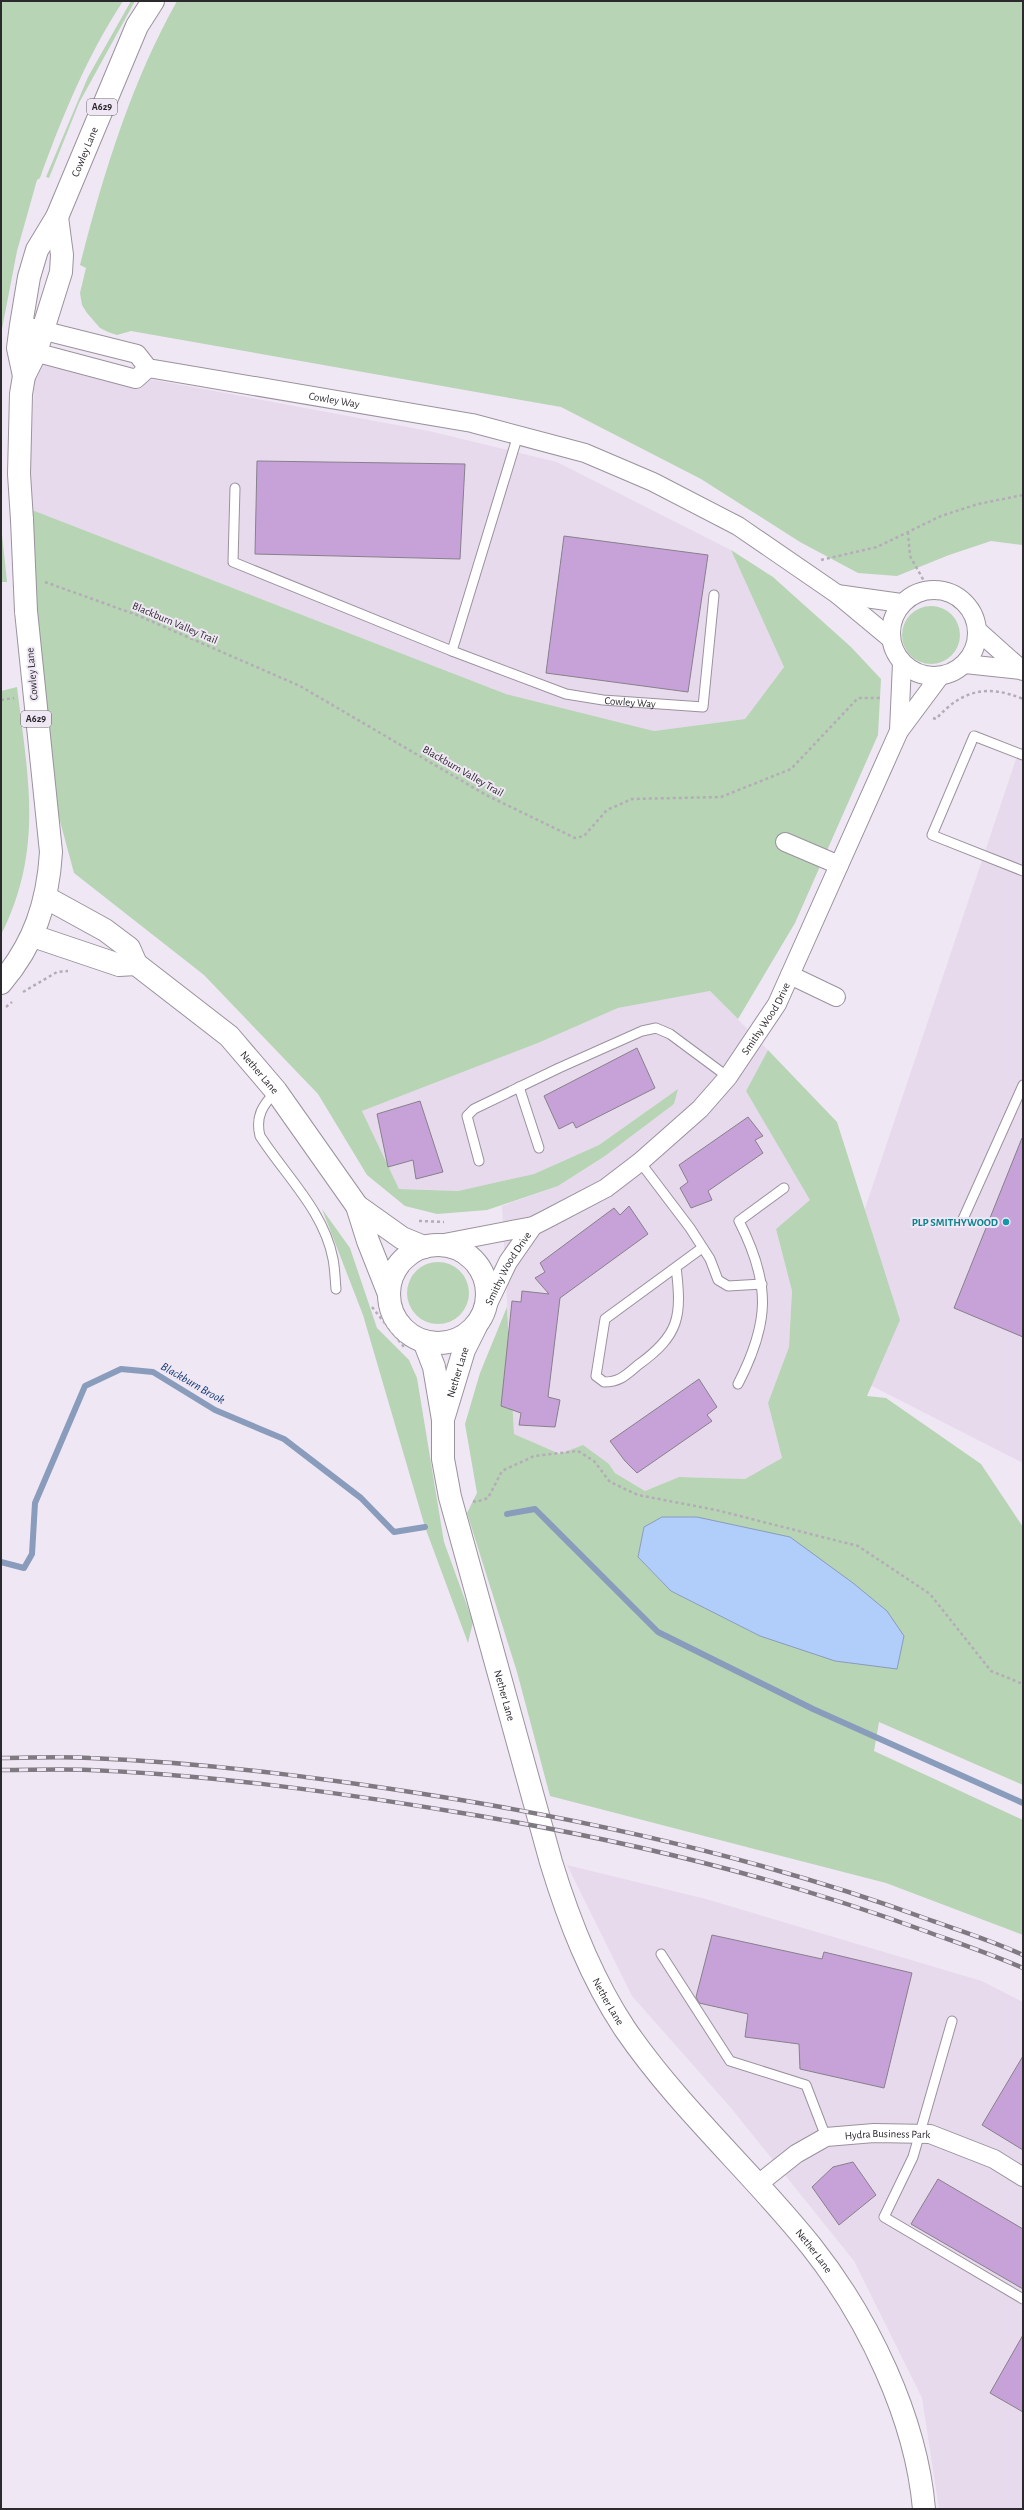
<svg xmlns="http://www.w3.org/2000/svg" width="1024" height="2510" viewBox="0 0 1024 2510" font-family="'Alegreya Sans',sans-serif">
  <rect width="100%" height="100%" fill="#f0e7f4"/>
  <!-- built -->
  <path fill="#e7daed" d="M36 358 429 431 557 462 731 550 784 667 745 719 654 731 506 694 27 508Z
    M1017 756 1023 759V1463L815 1357Z
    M710 991 768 1050 746 1091 811 1200 776 1229 792 1291 789 1347 768 1403 782 1458 745 1479 679 1477 645 1491 615 1473 609 1464 560 1454 514 1434 502 1206 558 1186 605 1156 674 1104 677 1090 599 1145 534 1174 458 1191 399 1189 362 1111 538 1043 618 1008Z
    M567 1865 706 1899 982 1981 1023 2002V2509H939L922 2398 854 2261 731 2108 632 1996Z"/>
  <!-- green -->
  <path fill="#b7d4b5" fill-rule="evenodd" d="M1 1H123C87 56 62 117 40 178L37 180 17 251 1 334Z
    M131 1H135L79 103 49 178 46 177 88 77Z
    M177 1H1023V545L991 541 949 555 897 576 858 573 800 542 701 479 561 407 131 331 117 335 108 332 100 328 87 313 82 305 80 293 86 268 80 265C103 175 131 83 177 1Z
    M27 508 506 694 654 731 745 719 784 667 731 550 773 577 851 647 881 679 878 735 795 923 738 1019 710 991 618 1008 538 1043 362 1111 399 1189 458 1191 534 1174 599 1145 678 1089 674 1104 605 1156 558 1186 487 1210 437 1214 405 1206 367 1175 318 1094 204 975 74 873 47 773Z
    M1 525 7 582H1Z
    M902 635a29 29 0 1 1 58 0a29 29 0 1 1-58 0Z
    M17 687C28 778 44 849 1 935V691Z
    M768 1050 837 1122 900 1320 867 1396 886 1398 981 1464 1023 1527V1785L879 1722 874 1751 1023 1820V1935L886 1883 550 1796 517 1672 467 1513 477 1493 465 1424 480 1373 507 1307 514 1434 560 1454 583 1445 609 1464 615 1473 645 1491 679 1477 745 1479 782 1458 768 1403 789 1347 792 1291 776 1229 810 1200 746 1091ZM644 1527 760 1636 671 1591 638 1557Z
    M322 1209 350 1248 377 1328 409 1360 417 1378 444 1542 473 1622 468 1643 425 1527 363 1315Z
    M407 1293a31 31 0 1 1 62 0a31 31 0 1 1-62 0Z"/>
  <!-- water -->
  <path fill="#b1cdf9" stroke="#899cbc" d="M662 1517H697L790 1537 853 1583 887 1611 904 1636 897 1669 835 1661 760 1636 671 1591 638 1557 644 1527Z"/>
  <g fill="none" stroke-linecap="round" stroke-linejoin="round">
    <!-- stream -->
    <path stroke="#899cbc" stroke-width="6" d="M507 1514 535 1509 658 1632 813 1709 1023 1803
      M1 1562 24 1568 32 1554 35 1503 85 1386 121 1369 153 1372 215 1410 284 1439 361 1498 394 1532 425 1527"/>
  </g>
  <!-- building -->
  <path fill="#c7a2d8" stroke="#87808b" d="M257 461 465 464 460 559 255 554Z
    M564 536 708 555 688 692 546 673Z
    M637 1048 655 1088 576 1128 573 1122 559 1129 544 1096Z
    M420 1101 443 1172 416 1179 413 1160 388 1167 377 1114Z
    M748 1117 763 1136 755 1140 763 1153 708 1191 712 1200 691 1208 680 1188 688 1182 679 1165Z
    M1022 1138H1023V1337L954 1308Z
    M629 1206 648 1234 560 1298 548 1397 560 1400 555 1427 519 1425 521 1413 501 1406 512 1301 521 1302 522 1291 549 1294 535 1278 545 1272 540 1263 614 1208 620 1215Z
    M699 1379 717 1407 707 1415 712 1421 637 1473 625 1461 610 1441Z
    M712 1935 822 1959 824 1952 912 1973 884 2088 800 2069 799 2044 745 2037 748 2014 699 2003 696 1997Z
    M1023 2056V2150L982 2125Z
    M853 2162 876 2195 839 2225 812 2187 833 2167Z
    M938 2179 1023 2229V2289L911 2224Z
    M1023 2335V2412L990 2393Z"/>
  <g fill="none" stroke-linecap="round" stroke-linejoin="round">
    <!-- service casing -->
    <g stroke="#9a929d" stroke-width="11">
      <g id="service">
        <path id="s1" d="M235 488 233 562 452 651 566 694 603 700 703 707 714 595"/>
        <path d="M452 651 518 435"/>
        <path d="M1023 755 974 736 932 835 1023 871"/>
        <path d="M519 1087 539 1148"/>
        <path d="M276 1091C263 1105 255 1116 260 1136 285 1175 324 1211 333 1259 335 1269 335 1279 336 1289"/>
        <path d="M479 1161 467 1116 474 1109 559 1068 642 1031 656 1028 670 1034 728 1077"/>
        <path d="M640 1162 690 1228 710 1259 718 1280 728 1286 762 1284"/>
        <path d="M963 1219 1023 1085"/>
        <path d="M676 1267C682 1316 680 1335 638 1365 626 1375 620 1382 604 1382L596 1376 605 1319 702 1248"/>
        <path d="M738 1384C770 1322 771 1284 739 1221L784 1188"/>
        <path d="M661 1954 730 2061 806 2085 826 2137"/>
        <path d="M952 2021 913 2157 884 2217 1023 2299"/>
      </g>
    </g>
    <!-- minor casing -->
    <g stroke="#9a929d" stroke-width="20">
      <g id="minor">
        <path id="s2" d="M29 327 137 354 148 368 472 423 585 453 653 482 738 526 837 594 890 638"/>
        <path d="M23 349 136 379 148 368"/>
        <circle cx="934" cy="633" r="43"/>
        <path d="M837 594 901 603"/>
        <path d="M977 630 1023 671"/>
        <path d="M965 664 1022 670"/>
        <path d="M899 731 902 663"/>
        <path d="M785 842 839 865"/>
        <path d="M790 975 836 997"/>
        <path id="s3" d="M439 1244 533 1226 543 1221 606 1188 640 1162 700 1109 728 1077 777 1004 899 731 940 676"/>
        <path id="s4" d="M484 1312 508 1262 533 1226"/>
        <path id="s5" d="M757 2185 796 2154 826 2137 874 2133 930 2134 994 2159 1023 2177"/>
      </g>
    </g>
    <!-- secondary casing -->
    <g stroke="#9a929d" stroke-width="24">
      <g id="secondary">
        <path id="s6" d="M45 897 105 930 129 948 136 964 229 1036 276 1091 357 1206 402 1238 424 1247"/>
        <path d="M33 936 119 965 136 964"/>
        <path d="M357 1206 368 1241 389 1294"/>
        <circle cx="438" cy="1294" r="49"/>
        <path id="s7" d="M424 1341 434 1367 443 1420V1459L450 1497 551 1862C569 1921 591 1978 625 2029 679 2108 752 2172 811 2246 868 2318 916 2417 924 2509"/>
        <path id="s8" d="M444 1416 464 1350 476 1326"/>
      </g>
    </g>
    <!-- primary casing -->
    <g stroke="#9a929d" stroke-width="24">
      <g id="primary">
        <path id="s9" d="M24 376 18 348 21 325 29 277 37 250 57 217 137 26 153 1"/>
        <path d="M22 520 19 474 21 394 24 376 36 352 61 272 62 255 57 217"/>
        <path d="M1 983C34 944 48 903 51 852L26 611"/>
      </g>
    </g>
    <!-- path -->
    <path stroke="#b4adb7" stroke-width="2.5" stroke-dasharray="3 3" stroke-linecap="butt" d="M908 532 910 556 929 590
      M821 560 877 547 941 516 978 504 1023 495
      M45 582 137 615 300 686 486 795 575 838 584 836 607 810 632 799 721 797 791 769 858 698H882
      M1 700 14 698
      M933 718 936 719C962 690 987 684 1023 699
      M23 992 57 972 68 971
      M6 1007 12 1002
      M419 1221 444 1222
      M372 1307 404 1347
      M473 1501 476 1502 488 1498 502 1471 534 1456 578 1451 594 1461 610 1482 638 1495 716 1510 858 1546 930 1594 991 1671 1023 1684"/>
    <!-- service -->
    <use href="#service" stroke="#fff" stroke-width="9"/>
    <!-- minor -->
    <use href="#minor" stroke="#fff" stroke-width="18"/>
    <!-- secondary -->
    <use href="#secondary" stroke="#fff" stroke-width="22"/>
    <!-- primary -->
    <use href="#primary" stroke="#fff" stroke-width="22"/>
    <!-- rail casing -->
    <g stroke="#7f7982" stroke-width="4.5">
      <path id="rail" d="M1 1758C31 1758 61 1756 90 1758 215 1763 339 1780 461 1800 621 1827 778 1864 930 1920 961 1931 993 1941 1023 1955
        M1 1770C31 1770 61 1769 90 1770 213 1775 335 1792 456 1812 616 1838 773 1875 925 1931 958 1943 991 1954 1023 1968"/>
    </g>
    <!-- rail -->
    <use href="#rail" stroke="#f0e7f4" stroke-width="3" stroke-dasharray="9" stroke-linecap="butt"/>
    <!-- primary-bridge casing -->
    <g stroke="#9a929d" stroke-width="24" stroke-linecap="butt">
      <path id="primary-bridge" d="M22 520 26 611"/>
    </g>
    <!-- primary-bridge -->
    <use href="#primary-bridge" stroke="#fff" stroke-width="22"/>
  </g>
  <!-- markers -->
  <circle fill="#0f9aa8" stroke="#f0e7f4" stroke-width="1.5" cx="1006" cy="1222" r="4"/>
  <g text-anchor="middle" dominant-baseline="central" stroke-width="4" stroke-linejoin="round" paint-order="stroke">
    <!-- shield labels -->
    <g fill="#f0e7f4" stroke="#676269" stroke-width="1">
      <rect x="87" y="99" width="30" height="16" rx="3"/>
      <rect x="21" y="711" width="30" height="16" rx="3"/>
    </g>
    <g font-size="10" font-weight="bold" fill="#2c292e">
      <text x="102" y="107">A629</text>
      <text x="36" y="719">A629</text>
    </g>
    <!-- street labels -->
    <g font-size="11" fill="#2c292e" stroke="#f0e7f4">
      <text stroke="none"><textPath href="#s9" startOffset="238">Cowley Lane</textPath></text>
      <text stroke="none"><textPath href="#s2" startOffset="318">Cowley Way</textPath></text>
      <text transform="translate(175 623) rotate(23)">Blackburn Valley Trail</text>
      <text transform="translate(32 674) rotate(-95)">Cowley Lane</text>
      <text stroke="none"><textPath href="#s1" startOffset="497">Cowley Way</textPath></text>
      <text transform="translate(463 771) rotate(30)">Blackburn Valley Trail</text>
      <text stroke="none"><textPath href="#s3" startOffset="413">Smithy Wood Drive</textPath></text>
      <text stroke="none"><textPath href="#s6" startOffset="281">Nether Lane</textPath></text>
      <text stroke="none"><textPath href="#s4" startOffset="50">Smithy Wood Drive</textPath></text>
      <text stroke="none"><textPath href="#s8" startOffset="46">Nether Lane</textPath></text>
      <text stroke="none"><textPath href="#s7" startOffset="365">Nether Lane</textPath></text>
      <text stroke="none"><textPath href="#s7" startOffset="689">Nether Lane</textPath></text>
      <text stroke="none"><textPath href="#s5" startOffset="146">Hydra Business Park</textPath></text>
      <text stroke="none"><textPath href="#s7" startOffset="1013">Nether Lane</textPath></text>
    </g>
    <!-- culture labels -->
    <g font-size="11" font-weight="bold" fill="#0d838f" stroke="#f0e7f4" text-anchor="end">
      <text x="998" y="1222">PLP SMITHYWOOD</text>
    </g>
    <!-- water labels -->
    <g font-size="12" font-style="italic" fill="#113a78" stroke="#f0e7f4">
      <text transform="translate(193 1383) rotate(30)">Blackburn Brook</text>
    </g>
  </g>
  <!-- border -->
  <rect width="1024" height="2510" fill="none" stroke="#2c292e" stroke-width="4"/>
</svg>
